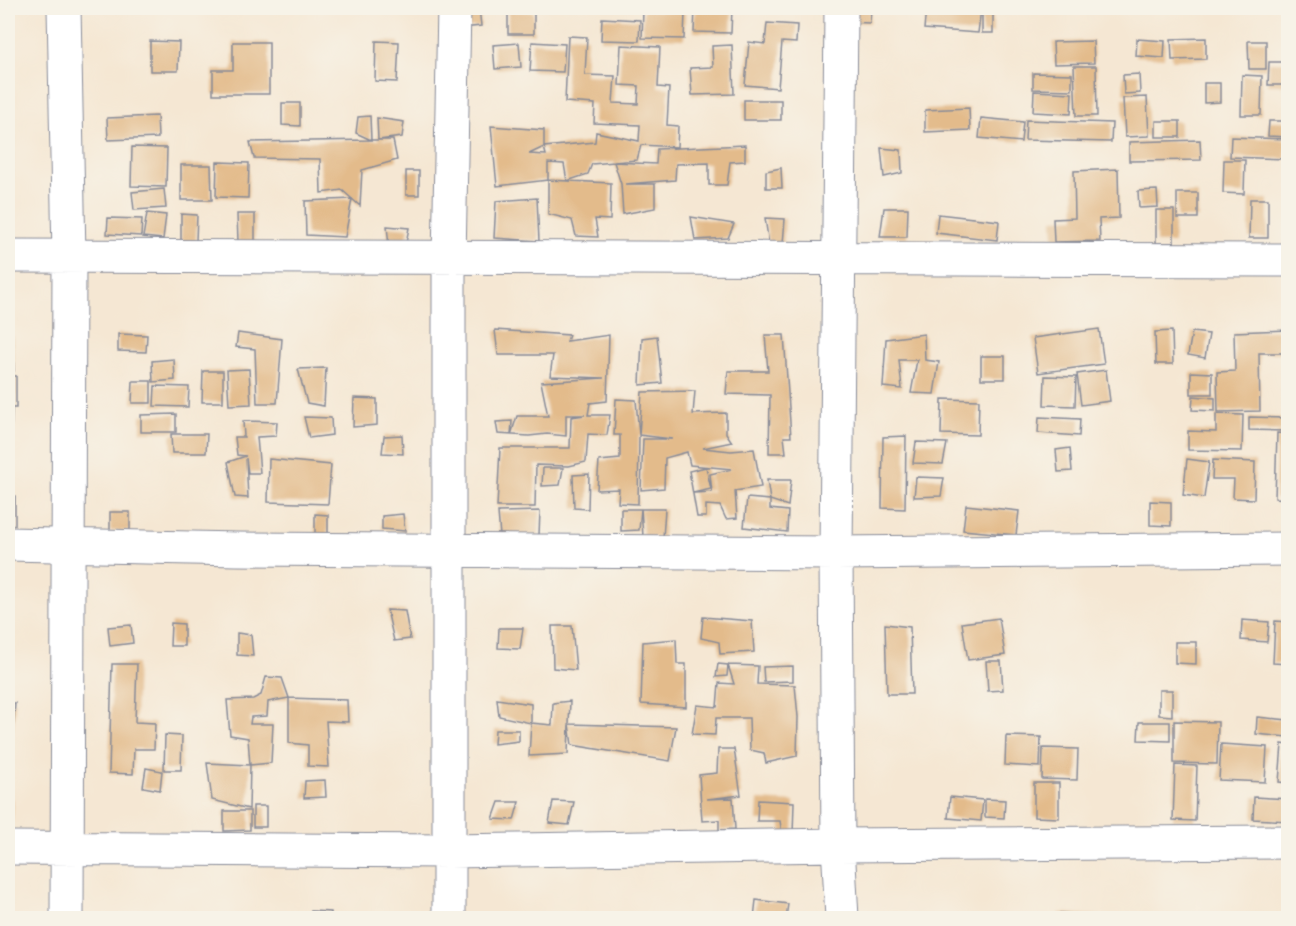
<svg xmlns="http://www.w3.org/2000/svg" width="1296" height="926" viewBox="0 0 1296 926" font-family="'Patrick Hand',sans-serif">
  <rect width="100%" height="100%" fill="#f7f3e8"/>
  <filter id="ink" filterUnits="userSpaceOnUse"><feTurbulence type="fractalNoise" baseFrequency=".0167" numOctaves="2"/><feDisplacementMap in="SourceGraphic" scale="12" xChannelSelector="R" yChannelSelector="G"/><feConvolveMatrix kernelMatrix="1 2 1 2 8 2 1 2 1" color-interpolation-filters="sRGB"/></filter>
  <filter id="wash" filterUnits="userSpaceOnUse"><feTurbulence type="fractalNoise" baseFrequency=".008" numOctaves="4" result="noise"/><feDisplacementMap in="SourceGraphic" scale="24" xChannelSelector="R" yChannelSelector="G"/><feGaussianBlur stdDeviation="1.35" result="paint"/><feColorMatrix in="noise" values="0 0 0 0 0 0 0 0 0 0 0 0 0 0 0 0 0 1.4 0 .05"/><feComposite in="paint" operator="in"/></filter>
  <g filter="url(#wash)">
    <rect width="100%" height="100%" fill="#f5e7d3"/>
    <g id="blocks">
      <!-- building -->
      <path fill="#e3bb8b" d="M441 8H479L481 26 443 30Z
        M695 8H732L731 33 694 32Z
        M846 8H871L870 23 846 22Z
        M926 8H981L978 33 924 29Z
        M982 8H993V33H982Z
        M643 10 685 12 684 39 642 38Z
        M508 11 534 12V34H508Z
        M602 18 640 20 639 41 601 40Z
        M767 23 797 25 796 43 782 42 778 88 745 85 749 42 765 44Z
        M568 36 587 37 585 75 615 76 613 103 638 104 639 86 619 85 621 45 660 47 658 87 669 88 667 125 678 126 677 147 641 145 637 160 614 162 656 164 657 149 745 145V161L730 162 727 185H709V163L676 164 675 180 625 184H655V208L623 214 621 184 614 162 592 164 588 174 567 181 564 164 548 163V180L611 183 610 220 595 219 598 237 576 236 572 220 548 214V180L497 186 491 126 544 130V147L529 154 546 155 544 147 595 142 596 132 639 141 640 125 594 123 595 104 565 102Z
        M1206 38V59L1172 60 1171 39Z
        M1137 39 1165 41 1164 58 1136 56Z
        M150 41 179 42 178 71H150Z
        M376 41 399 42 397 82 375 81Z
        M1093 41 1094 63 1054 64 1053 42Z
        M1248 41H1266V69H1249Z
        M233 42H269V94H213V70H233Z
        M532 42 565 44 563 72 530 71Z
        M519 43 521 67 495 69 493 45Z
        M732 45 734 94 692 95 690 68 713 67 712 46Z
        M1269 62H1288V85H1268Z
        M1074 66H1096L1097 116H1076Z
        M1033 73 1072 74V90L1033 89Z
        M1139 74 1140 93 1124 94 1123 75Z
        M1242 75 1262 76 1261 115H1241Z
        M1204 83H1220V102L1204 103Z
        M1034 91 1072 93 1071 114 1033 112Z
        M1147 97 1149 136 1125 137 1123 98Z
        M744 100H781V120H744Z
        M282 103H300V126L282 125Z
        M969 108 970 130 925 132V110Z
        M157 116 158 138 108 140 107 118Z
        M370 116 371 140H393L397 160 362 170 360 206 342 190 321 193 320 159 254 158 250 142 371 140 356 133 358 117Z
        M377 118 404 122 402 137 378 140Z
        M981 118 1023 122 1021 142 979 138Z
        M1026 120 1112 123 1111 142 1025 140Z
        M8 121 14 122 12 193H8Z
        M1156 121H1180V137H1156Z
        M1269 121H1288V137L1268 136Z
        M1231 137 1287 139 1286 159 1230 157Z
        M1200 140 1201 160 1129 161V142Z
        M132 147 167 148 166 187 131 186Z
        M881 148 901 150 902 173 884 177Z
        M1224 160H1245L1244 194 1223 193Z
        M217 162 249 163 248 198 216 197Z
        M181 165H211L212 200H181Z
        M781 168 782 188H766V171Z
        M1118 169 1119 218 1099 219 1100 241 1054 242 1053 219 1075 218 1074 171Z
        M406 171H419V195H406Z
        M164 189 166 208 134 210 132 192Z
        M1157 190 1158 207 1139 208 1138 191Z
        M1177 193H1198V218H1177Z
        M537 198 539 241 494 238 496 201Z
        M352 199 345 237 306 235 305 201Z
        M1250 199H1268V238H1249Z
        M884 208H908L907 237H880Z
        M1156 210H1174V243H1156Z
        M8 211H12L11 236H8Z
        M147 213 166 215 163 239 143 237Z
        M181 214 197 215 196 241H181Z
        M237 214H255V242H238Z
        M938 214 999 221 997 240 936 233Z
        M691 217 734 224 728 238 695 240Z
        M108 218 142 219 141 236 107 234Z
        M765 218 785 219 783 244H769Z
        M387 226 409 228 405 248 389 246Z
        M1099 329 1104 364 1038 373 1033 338Z
        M495 330 569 335 567 341 609 335 607 401 590 403 588 415H610L607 435 588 434 586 462 569 466 536 465 535 507H497L500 448H570L571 417 585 415H566V436L547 434 529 436 498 434 496 422 512 421 511 435 517 416H548L541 382 604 378 550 376 553 355H498Z
        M1288 330V353H1259L1260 411 1218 412 1217 372 1235 371 1234 332Z
        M1172 331 1173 364H1156L1155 332Z
        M1192 332 1209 334 1205 358 1188 355Z
        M238 333 282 339 277 403H257L255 349 236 347Z
        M8 334H12L14 371H8Z
        M118 334 147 335 146 352 118 351Z
        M924 334 925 360 939 362 934 394 911 393 917 360H899L902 389 883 387 886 339Z
        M765 335H784L791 437H784L786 453H769L770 395 726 394 728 371H768Z
        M657 336 662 383 640 385 642 338Z
        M981 356H1005V379H981Z
        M174 359 175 380 153 382 152 361Z
        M326 368 324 406 307 403 298 369Z
        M249 369 251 404 229 405 227 370Z
        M1106 370 1110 401 1081 405 1077 374Z
        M203 371H223V402H202Z
        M1191 372 1212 373V394H1191Z
        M8 376H16V408H8Z
        M1045 376 1076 377 1075 406 1044 405Z
        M133 381H151V403H132Z
        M155 386 189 387 188 407 154 406Z
        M695 391 693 414 726 413V433L732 442 703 448 731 451 754 449 761 487 735 491 737 518 726 519 720 506 706 505V517H697L689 471 706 467 711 489 693 493 712 492 710 474 732 469 690 465 687 452 665 458 664 488 641 490 643 439H672L639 435 642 392Z
        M1193 396 1215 398V411L1192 410Z
        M354 398 377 399V425L353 427Z
        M616 399 636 400 639 435 638 504 618 503 619 489 597 490 599 461 620 459V435H614Z
        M942 399 979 400 978 435 941 434Z
        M8 410H12L11 434H8Z
        M176 414V432H141V415Z
        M1216 414 1243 415 1242 451 1188 450V431L1216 432Z
        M304 417 331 418 332 435 309 438Z
        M1039 417 1080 419 1079 436 1038 433Z
        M1249 417 1286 418V431L1249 430Z
        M243 421 277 422 276 436 257 437 260 473H248L246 458 248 498 235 497 228 462 246 456 237 455 235 437H244Z
        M1277 433 1288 434V499L1275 498Z
        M171 434H207L206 453H172Z
        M402 435 403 454 382 453 384 436Z
        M906 436 905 509 882 508 883 437Z
        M916 442 947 443 943 464 913 463Z
        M1070 448 1072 471 1058 472 1056 450Z
        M269 459 331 465 328 504 268 502Z
        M1187 459 1209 462 1204 498 1183 495Z
        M1213 460 1255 462 1254 499 1233 498 1234 479H1212Z
        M543 468H563L560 485 542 486Z
        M589 474 588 509 574 508 573 475Z
        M916 477 944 478 941 496 914 497Z
        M767 480H791L788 506 770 500Z
        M8 496H15V525H8Z
        M747 498 770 500V509L788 511 787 532 744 527Z
        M1150 501 1171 502V526L1150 525Z
        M966 505 1019 511 1016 535 963 530Z
        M621 509H641L639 530 621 531Z
        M641 509H665L663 538 643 536Z
        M540 511 539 535 500 536 498 512Z
        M110 512H130V531H110Z
        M315 514 328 515V537L315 536Z
        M403 514 405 531 382 529V516Z
        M387 610 405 611 410 639 394 641Z
        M703 617 752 621 754 652 720 654 719 642 701 638Z
        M999 618 1005 655 968 660 962 623Z
        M1242 620 1269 622 1267 642 1241 640Z
        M1275 621 1288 622V664L1273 663Z
        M171 623 184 624V646H170Z
        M885 624 910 627 912 694H887Z
        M131 625 133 643 110 646 108 627Z
        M552 626H572L576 670 553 668Z
        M499 628H523L520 649 498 648Z
        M237 633 251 635 253 656 237 655Z
        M676 639 677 664H686V707L641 704 643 642Z
        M1175 642H1196V664L1175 663Z
        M986 661H1001L1003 690 988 691Z
        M112 664H137L135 722 155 723 154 749H134L133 774 109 773Z
        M718 664 728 665 727 676 716 677Z
        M728 665 758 666 757 684 795 685 798 717 797 756 766 763 764 753 750 750 749 718H716L715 735 692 734 697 705 717 707 719 683 734 684Z
        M793 666V681L764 682 763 667Z
        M266 677 282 678 289 698 268 702 267 716 251 717 250 724H273L271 763 250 765 248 738 230 735 227 700 253 699 261 695Z
        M1159 690H1172V716L1159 715Z
        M289 698 347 700 348 722 326 721 329 767 308 766V745L289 743Z
        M497 699 531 704V723L552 725 553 703 570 701 569 724 676 727 670 761 572 745 569 724 568 754 529 756 531 723 499 716Z
        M8 703H15L13 730H8Z
        M1257 717 1288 720V737L1256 734Z
        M1174 721 1218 722 1217 764 1174 763Z
        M1139 722H1170V741L1138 740Z
        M495 730H519V741L494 744Z
        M165 735 182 736 181 770H164Z
        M1006 736 1041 737 1040 767 1005 765Z
        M1221 744 1267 747 1265 782 1219 780Z
        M1282 744 1288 745V783L1279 782Z
        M1043 748 1078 749 1077 780 1042 779Z
        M718 749H734L741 795 707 799 733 798 735 829 719 830V820L702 821 699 775 717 773Z
        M207 763 250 765 249 809 212 800Z
        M1175 765 1197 766 1195 821 1173 820Z
        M146 768 162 771 160 790 143 787Z
        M325 780 326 797 304 798 305 781Z
        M1034 783H1059V818L1034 817Z
        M950 797 983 800 981 821 948 818Z
        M1254 797 1288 799V821L1253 819Z
        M8 799H13L12 821H8Z
        M985 799 1005 800 1004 818 985 817Z
        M758 800 794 802 793 835 782 834 780 821H757Z
        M553 801 574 802 569 825 549 823Z
        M499 802H519L514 820 493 819Z
        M253 806H266V827H253Z
        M224 811H250V830L224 831Z
        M756 900 788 904 786 918H754Z
        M311 911 331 912V918H311Z
        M166 912 199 916V918H165Z
        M1060 913 1099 916 1098 918H1060Z
        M1253 916H1288V918H1253Z"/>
    </g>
  </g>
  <g filter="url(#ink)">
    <use href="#blocks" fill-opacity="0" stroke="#888b98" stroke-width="1.5"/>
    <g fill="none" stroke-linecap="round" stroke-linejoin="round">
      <!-- street casing -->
      <g stroke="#888b98" stroke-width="35">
        <path id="street" d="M64 8 69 256 67 918
          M841 8 836 553 838 845 842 918
          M8 256C434 256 861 259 1288 260
          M8 544 237 549 836 553 1288 549
          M8 848 449 851 838 845 1288 842
          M449 918V258L454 8"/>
      </g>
      <!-- street -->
      <use href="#street" stroke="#fff" stroke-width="33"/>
    </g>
  </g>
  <!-- margin -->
  <rect width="1296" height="926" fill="none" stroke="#f7f3e8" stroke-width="30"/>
</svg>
